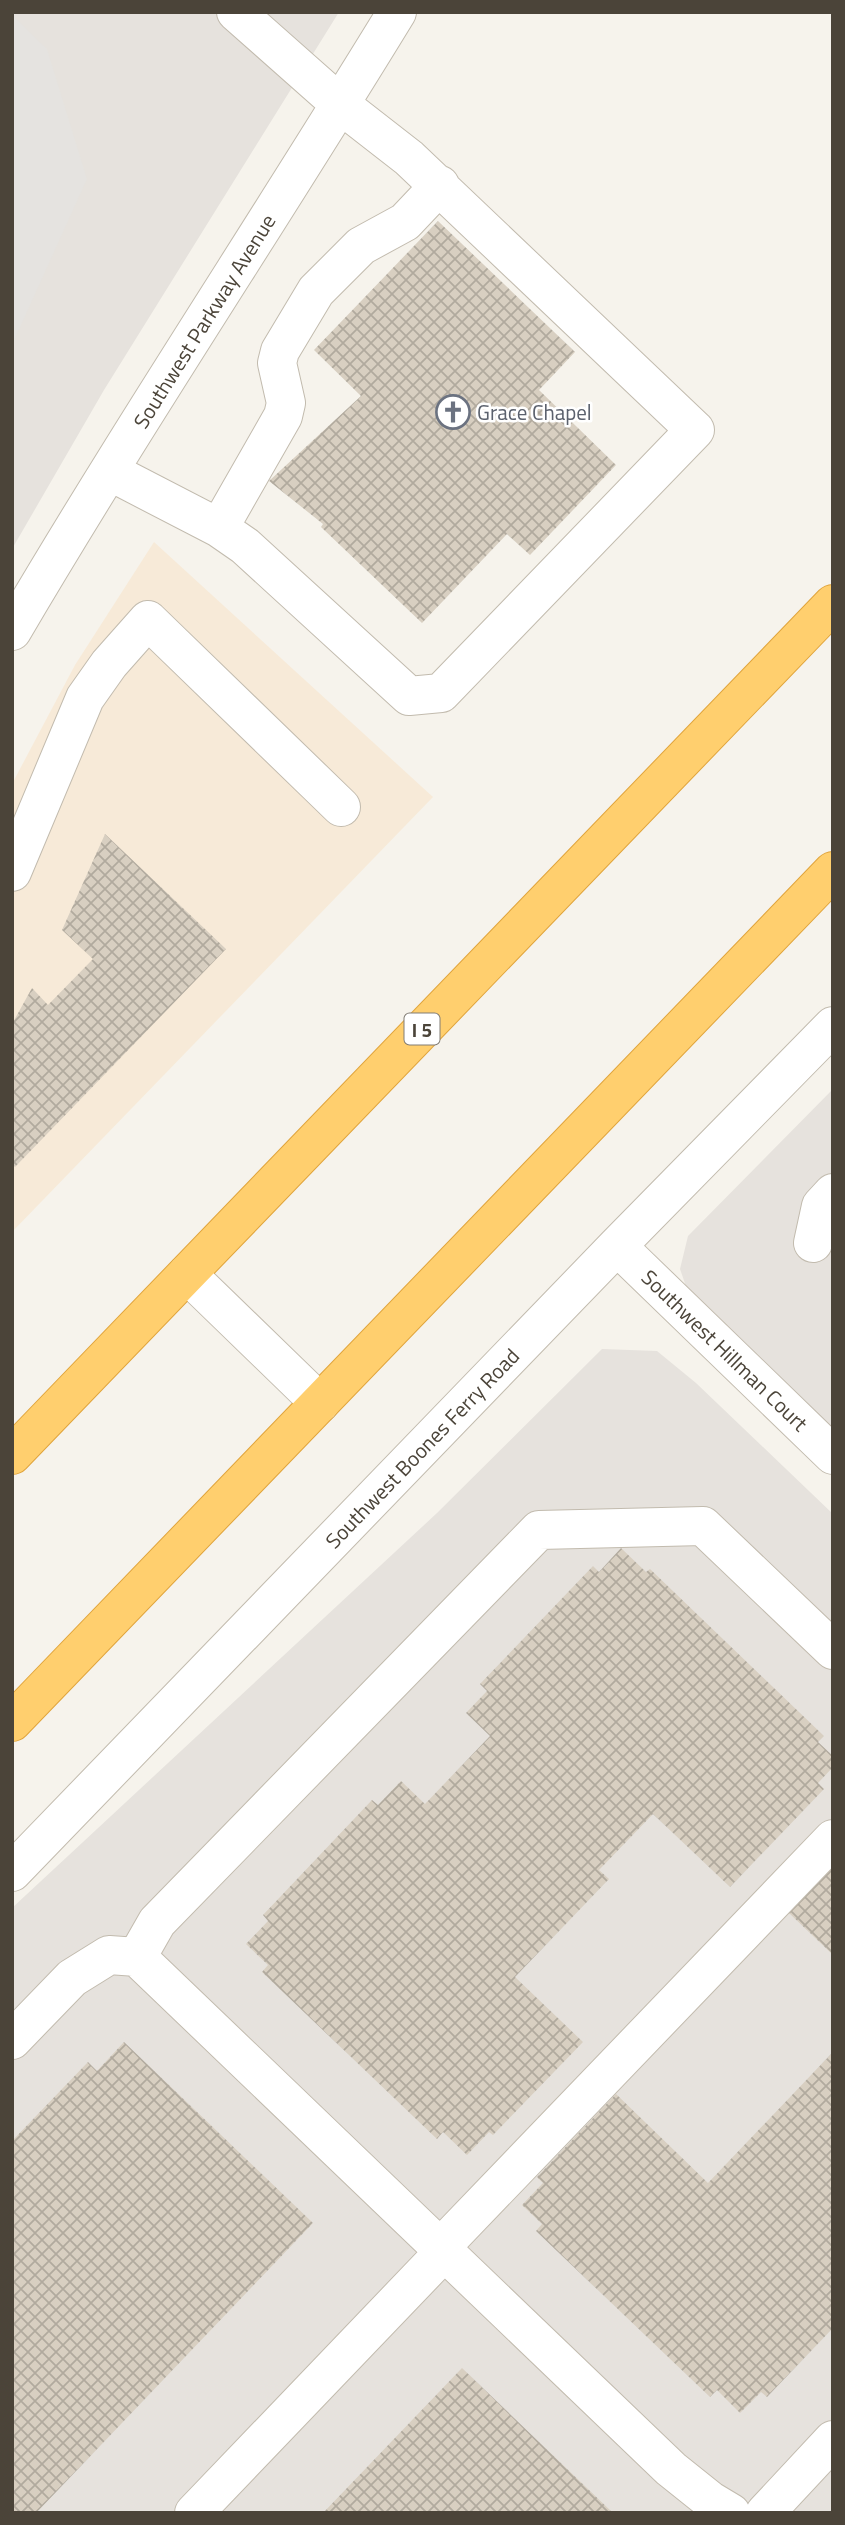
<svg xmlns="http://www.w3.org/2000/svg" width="845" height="2525" viewBox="0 0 845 2525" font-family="'Titillium Web',sans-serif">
  <defs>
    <pattern id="building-cross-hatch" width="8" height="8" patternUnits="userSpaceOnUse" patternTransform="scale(1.75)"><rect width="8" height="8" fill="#d8cfc1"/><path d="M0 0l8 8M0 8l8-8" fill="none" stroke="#b1aa9e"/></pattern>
  </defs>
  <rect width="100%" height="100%" fill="#f6f3ec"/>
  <!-- commercial -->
  <path fill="#f7ead8" d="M154 542 433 797 12 1232V784L75 665Z"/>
  <!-- industrial -->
  <path fill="#e6e2dd" d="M12 12H339L104 390 12 549Z
    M833 1089V1433L690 1298 680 1269 688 1236Z
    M602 1349 657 1351 696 1383 833 1514V2513H12V1908L437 1513Z"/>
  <!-- parking -->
  <path fill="#e5e3e0" d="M12 15 47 49 87 179 12 345Z"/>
  <!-- building -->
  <path fill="url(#building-cross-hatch)" d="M438 221 575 352 539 390 616 465 530 555 507 534 422 623 321 527 323 524 269 481 361 396 314 350Z
    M105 834 226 949 15 1167 12 1164V1024L32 988 48 1005 93 959 62 930Z
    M621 1548 646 1572 650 1569 824 1736 818 1742 833 1756V1767L818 1783 824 1789 730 1887 653 1814 599 1870 609 1879 515 1977 583 2042 493 2135 489 2132 467 2155 443 2132 437 2139 262 1972 268 1965 246 1944 268 1921 263 1915 372 1800 378 1805 401 1781 425 1804 490 1736 466 1713 487 1691 480 1684 593 1566 599 1572Z
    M833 1865V1955L788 1912Z
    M124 2042 313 2223 36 2513H12V2141L88 2062 97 2071Z
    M833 2052V2328L767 2397 761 2392 740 2413 717 2390 710 2397 536 2231 542 2224 522 2205 543 2183 537 2177 616 2094 708 2183Z
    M462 2368 613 2513H323Z"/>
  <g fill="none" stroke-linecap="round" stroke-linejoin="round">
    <!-- minor casing -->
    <g stroke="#c2bbae" stroke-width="40">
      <path id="minor" d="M109 471 219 528 245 546 409 696 441 693 695 430 409 158 341 105 236 12
        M219 528 283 416 286 403 277 363 280 351 316 291 361 246 405 222 440 185
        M12 631C135 422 270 220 397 12
        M12 872 85 698 109 664 148 620 341 807
        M813 1243 821 1206 833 1193
        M617 1246 833 1455
        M187 1274 320 1403
        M12 1872 617 1246 833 1026
        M137 1957 157 1922 539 1530 703 1526 833 1650
        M12 2040 72 1978 109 1955 137 1957 671 2469 711 2501 731 2513
        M440 2248 833 1839
        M194 2513 444 2252
        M765 2513 833 2440"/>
    </g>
    <!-- highway casing -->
    <g stroke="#e0a43c" stroke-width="40">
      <path id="highway" d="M12 1455 833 604
        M12 1722 833 871"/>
    </g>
    <!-- minor -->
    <use href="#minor" stroke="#fff" stroke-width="38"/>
    <!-- highway -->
    <use href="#highway" stroke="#ffcf6e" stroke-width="38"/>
  </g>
  <!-- icons -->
  <defs>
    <g id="church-ring" transform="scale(1.75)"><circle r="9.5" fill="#fff" stroke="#6b7280" stroke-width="1.5"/><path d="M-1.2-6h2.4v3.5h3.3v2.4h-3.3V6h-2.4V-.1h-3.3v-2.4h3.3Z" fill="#6b7280"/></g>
  </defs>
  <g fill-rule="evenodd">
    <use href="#church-ring" x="453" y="412"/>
  </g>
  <g text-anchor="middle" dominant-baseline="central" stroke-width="5" stroke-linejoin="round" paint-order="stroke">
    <!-- shield labels -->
    <rect fill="#fff" stroke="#817c74" stroke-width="2" x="404.5" y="1013.5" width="35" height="31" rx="5"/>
    <g font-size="19" font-weight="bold" fill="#4b4439">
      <text x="422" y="1029">I 5</text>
    </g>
    <!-- street labels -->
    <g font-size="21" fill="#4b4439" stroke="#fff">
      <text transform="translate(204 321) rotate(-58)">Southwest Parkway Avenue</text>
      <text transform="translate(725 1350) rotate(44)">Southwest Hillman Court</text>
      <text transform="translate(422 1448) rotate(-46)">Southwest Boones Ferry Road</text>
    </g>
    <!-- worship labels -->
    <g font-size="21" fill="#5b616d" stroke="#fff" text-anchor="start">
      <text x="477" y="412">Grace Chapel</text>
    </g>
  </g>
  <!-- border -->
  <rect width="845" height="2525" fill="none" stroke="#4b4439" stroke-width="28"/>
</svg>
